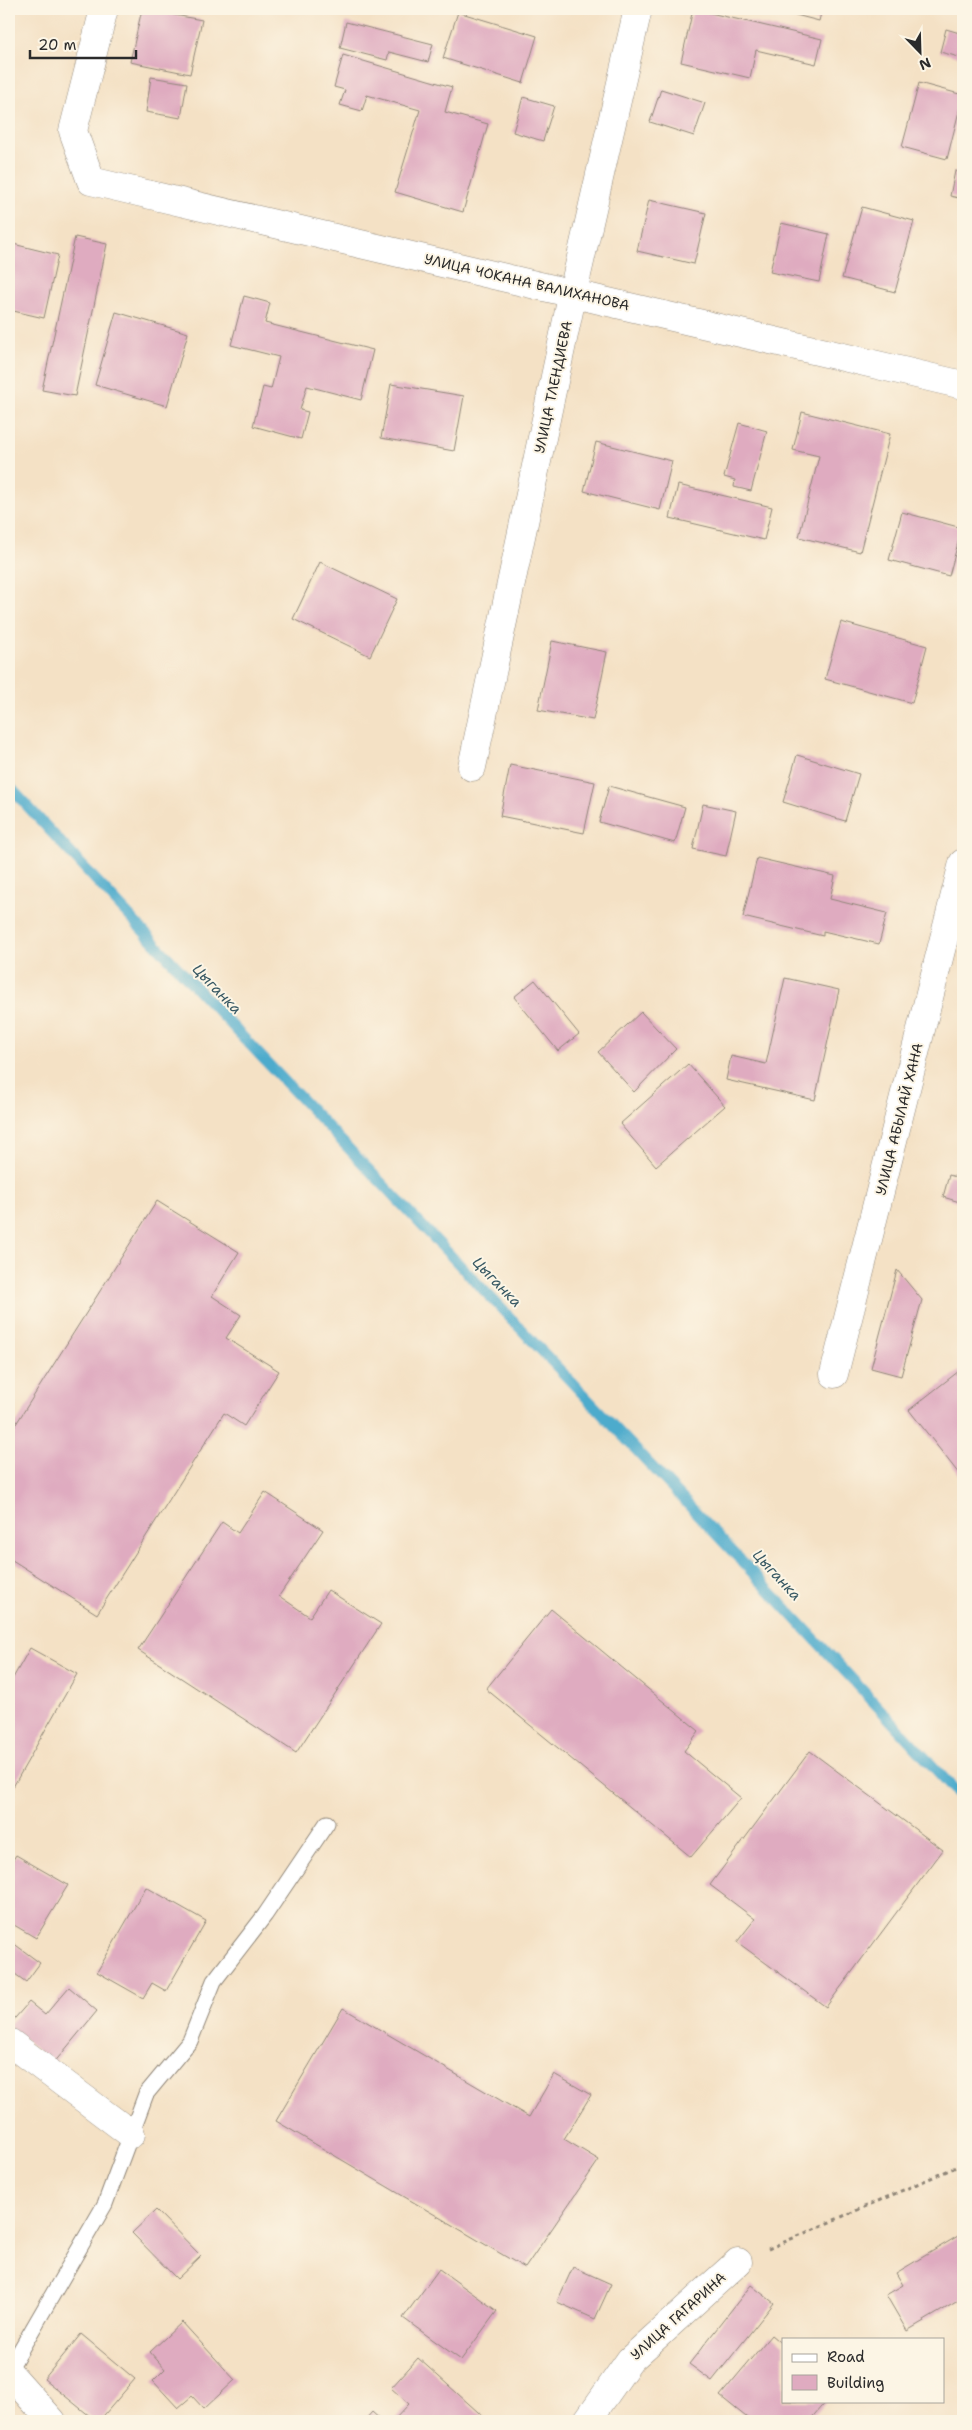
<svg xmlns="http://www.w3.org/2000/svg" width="972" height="2430" viewBox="0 0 972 2430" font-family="'Shantell Sans',sans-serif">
  <rect width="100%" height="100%" fill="#fcf5e5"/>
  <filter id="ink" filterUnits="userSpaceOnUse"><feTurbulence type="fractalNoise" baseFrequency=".02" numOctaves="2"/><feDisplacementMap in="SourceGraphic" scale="10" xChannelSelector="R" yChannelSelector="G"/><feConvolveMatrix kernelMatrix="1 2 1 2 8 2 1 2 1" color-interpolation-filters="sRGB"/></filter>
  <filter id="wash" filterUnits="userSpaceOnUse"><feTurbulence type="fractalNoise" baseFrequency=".0096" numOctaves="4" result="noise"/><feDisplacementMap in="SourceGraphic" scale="20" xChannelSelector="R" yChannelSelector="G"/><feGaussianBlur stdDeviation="1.12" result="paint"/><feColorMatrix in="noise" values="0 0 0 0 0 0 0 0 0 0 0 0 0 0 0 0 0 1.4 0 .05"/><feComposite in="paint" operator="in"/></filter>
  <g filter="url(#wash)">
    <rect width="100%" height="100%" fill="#f4e1c5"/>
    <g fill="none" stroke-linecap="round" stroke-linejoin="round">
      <!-- stream -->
      <path stroke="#4eabcc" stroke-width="11" d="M9 786C322 1128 650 1457 963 1799"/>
    </g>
    <g id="blocks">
      <!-- building -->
      <path fill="#dfabc0" d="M142 9 202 20 190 74 130 62Z
        M693 9 822 39 816 64 756 50 750 78 681 62Z
        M773 9H822L819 21Z
        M458 12 537 36 523 83 443 58Z
        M346 22 433 44 428 62 389 52 387 60 340 48Z
        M946 29 963 34V58L940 52Z
        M343 55 452 87 445 112 488 124 463 212 395 192 420 110 367 95 362 111 340 105 345 90 334 87Z
        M151 77 187 83 181 118 146 112Z
        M919 83 963 95 947 159 902 147Z
        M661 89 705 103 694 136 650 122Z
        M523 97 554 106 543 141 513 132Z
        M955 171 963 172V199L950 196Z
        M649 200 706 213 694 264 637 251Z
        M862 207 914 221 895 292 842 278Z
        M781 223 829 234 819 282 770 272Z
        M75 237 107 244 75 396 42 390Z
        M9 243 58 255 44 318 9 310Z
        M244 296 270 303 265 323 373 350 361 400 307 386 300 410 308 412 301 439 253 426 263 387 271 389 279 357 231 345Z
        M116 312 188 333 167 406 95 385Z
        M391 384 464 396 454 451 381 438Z
        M802 412 890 434 860 552 799 537 819 456 793 450Z
        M739 423 767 431 751 491 734 487 735 480 724 477Z
        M596 442 672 461 660 510 584 491Z
        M678 485 772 507 764 540 670 518Z
        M902 512 962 528 949 576 889 560Z
        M320 562 397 599 370 656 293 619Z
        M841 622 927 646 912 703 825 679Z
        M552 641 607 652 593 720 538 710Z
        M797 755 859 774 845 821 783 802Z
        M510 765 595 782 584 833 500 816Z
        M609 786 685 807 675 843 599 822Z
        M703 804 736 811 726 856 693 849Z
        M757 858 835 876 830 899 887 913 879 944 823 931V936L743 917Z
        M785 978 839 990 815 1100 726 1080 731 1056 766 1064Z
        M535 980 579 1034 558 1051 514 997Z
        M641 1012 676 1049 634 1092 598 1052Z
        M688 1064 725 1106 656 1166 620 1124Z
        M949 1175 963 1179V1203L943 1197Z
        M157 1201 239 1252 212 1296 241 1315 226 1338 279 1371 244 1426 224 1413 97 1614 9 1558V1435Z
        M897 1270 922 1300 901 1376 871 1368Z
        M959 1371 963 1377V1479L909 1410Z
        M265 1492 323 1530 279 1596 310 1617 328 1590 381 1624 296 1753 138 1650 222 1522 238 1533Z
        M551 1609 699 1731 684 1751 741 1798 691 1857 486 1689Z
        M30 1648 77 1674 9 1794V1685Z
        M810 1751 943 1850 826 2007 737 1942 755 1919 710 1885Z
        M16 1855 68 1885 36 1938 9 1922V1866Z
        M146 1887 206 1921 166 1991 152 1983 143 1998 97 1972Z
        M9 1940 40 1963 26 1982 15 1974 9 1983Z
        M69 1987 97 2011 53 2064 9 2025 29 2002 45 2015Z
        M343 2008 529 2117 554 2074 591 2095 564 2139 599 2160 525 2268 276 2121Z
        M156 2210 201 2256 177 2279 132 2233Z
        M963 2233V2298L907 2331 886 2295 903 2285 896 2273Z
        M573 2267 611 2284 595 2319 557 2302Z
        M439 2269 497 2311 461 2360 403 2318Z
        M751 2285 774 2303 712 2381 689 2364Z
        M182 2322 235 2380 204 2409 192 2396 178 2408 153 2381 165 2369 150 2352Z
        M81 2334 135 2379 99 2421H96L44 2379Z
        M771 2335 783 2345V2401H826L809 2421H751L720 2396Z
        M418 2358 488 2421H393L409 2404 391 2388Z
        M372 2412 382 2421H364Z"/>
    </g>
  </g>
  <g filter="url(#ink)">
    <use href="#blocks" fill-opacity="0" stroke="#908678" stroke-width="1"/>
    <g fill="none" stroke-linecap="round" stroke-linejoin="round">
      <!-- lane casing -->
      <g stroke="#908678" stroke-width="17">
        <path id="lane" d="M9 2370 105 2204 146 2094 190 2041 214 1981 265 1915 327 1823"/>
      </g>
      <!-- street casing -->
      <g stroke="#908678" stroke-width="29">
        <path id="street" d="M104 9 73 131 91 181 963 385
          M472 767 573 292 638 9
          M834 1374 963 863
          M9 2042 131 2134
          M9 2373 52 2421
          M587 2421 630 2360 738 2262"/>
      </g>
      <!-- path -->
      <path stroke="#908678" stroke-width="3" stroke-dasharray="4 4" stroke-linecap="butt" d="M768 2249 963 2164"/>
      <!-- lane -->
      <use href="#lane" stroke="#fff" stroke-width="15"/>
      <!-- street -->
      <use href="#street" stroke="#fff" stroke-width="28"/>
    </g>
  </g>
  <g text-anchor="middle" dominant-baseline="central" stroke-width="4" stroke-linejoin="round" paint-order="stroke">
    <!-- street labels -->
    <g font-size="14" fill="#2b2b2b" stroke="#fcf5e5">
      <text transform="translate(527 282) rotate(13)">УЛИЦА ЧОКАНА ВАЛИХАНОВА</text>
      <text transform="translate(553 387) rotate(-78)">УЛИЦА ТЛЕНДИЕВА</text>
      <text transform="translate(899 1119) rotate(-76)">УЛИЦА АБЫЛАЙ ХАНА</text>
      <text transform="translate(678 2316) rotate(-42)">УЛИЦА ГАГАРИНА</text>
    </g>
    <!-- water labels -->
    <g font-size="15" font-style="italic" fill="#375863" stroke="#fcf5e5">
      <text transform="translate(217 989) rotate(46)">Цыганка</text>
      <text transform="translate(497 1282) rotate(46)">Цыганка</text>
      <text transform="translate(777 1575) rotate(47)">Цыганка</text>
    </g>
  </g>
  <!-- margin -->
  <rect width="972" height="2430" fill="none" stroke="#fcf5e5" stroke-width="30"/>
  <!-- legend -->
  <rect x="782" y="2338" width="162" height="65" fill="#fcf5e5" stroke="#a8a49b"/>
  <rect x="792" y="2354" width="25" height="8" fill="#ffffff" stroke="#a8a49b"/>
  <text x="827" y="2362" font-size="15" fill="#2b2b2b">Road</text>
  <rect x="792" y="2375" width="25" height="15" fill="#dfabc0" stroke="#a8a49b"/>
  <text x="827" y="2388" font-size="15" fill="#2b2b2b">Building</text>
  <!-- north arrow -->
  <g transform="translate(920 52) rotate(157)" stroke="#fcf5e5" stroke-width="4" paint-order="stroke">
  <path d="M0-4L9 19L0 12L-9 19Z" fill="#2b2b2b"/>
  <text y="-8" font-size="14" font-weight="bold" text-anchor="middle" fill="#2b2b2b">N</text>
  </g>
  <!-- scale -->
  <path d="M30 50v8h106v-8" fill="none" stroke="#2b2b2b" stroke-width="2.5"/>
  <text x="38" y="50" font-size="15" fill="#2b2b2b" stroke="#fcf5e5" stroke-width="4" paint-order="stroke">20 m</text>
</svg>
